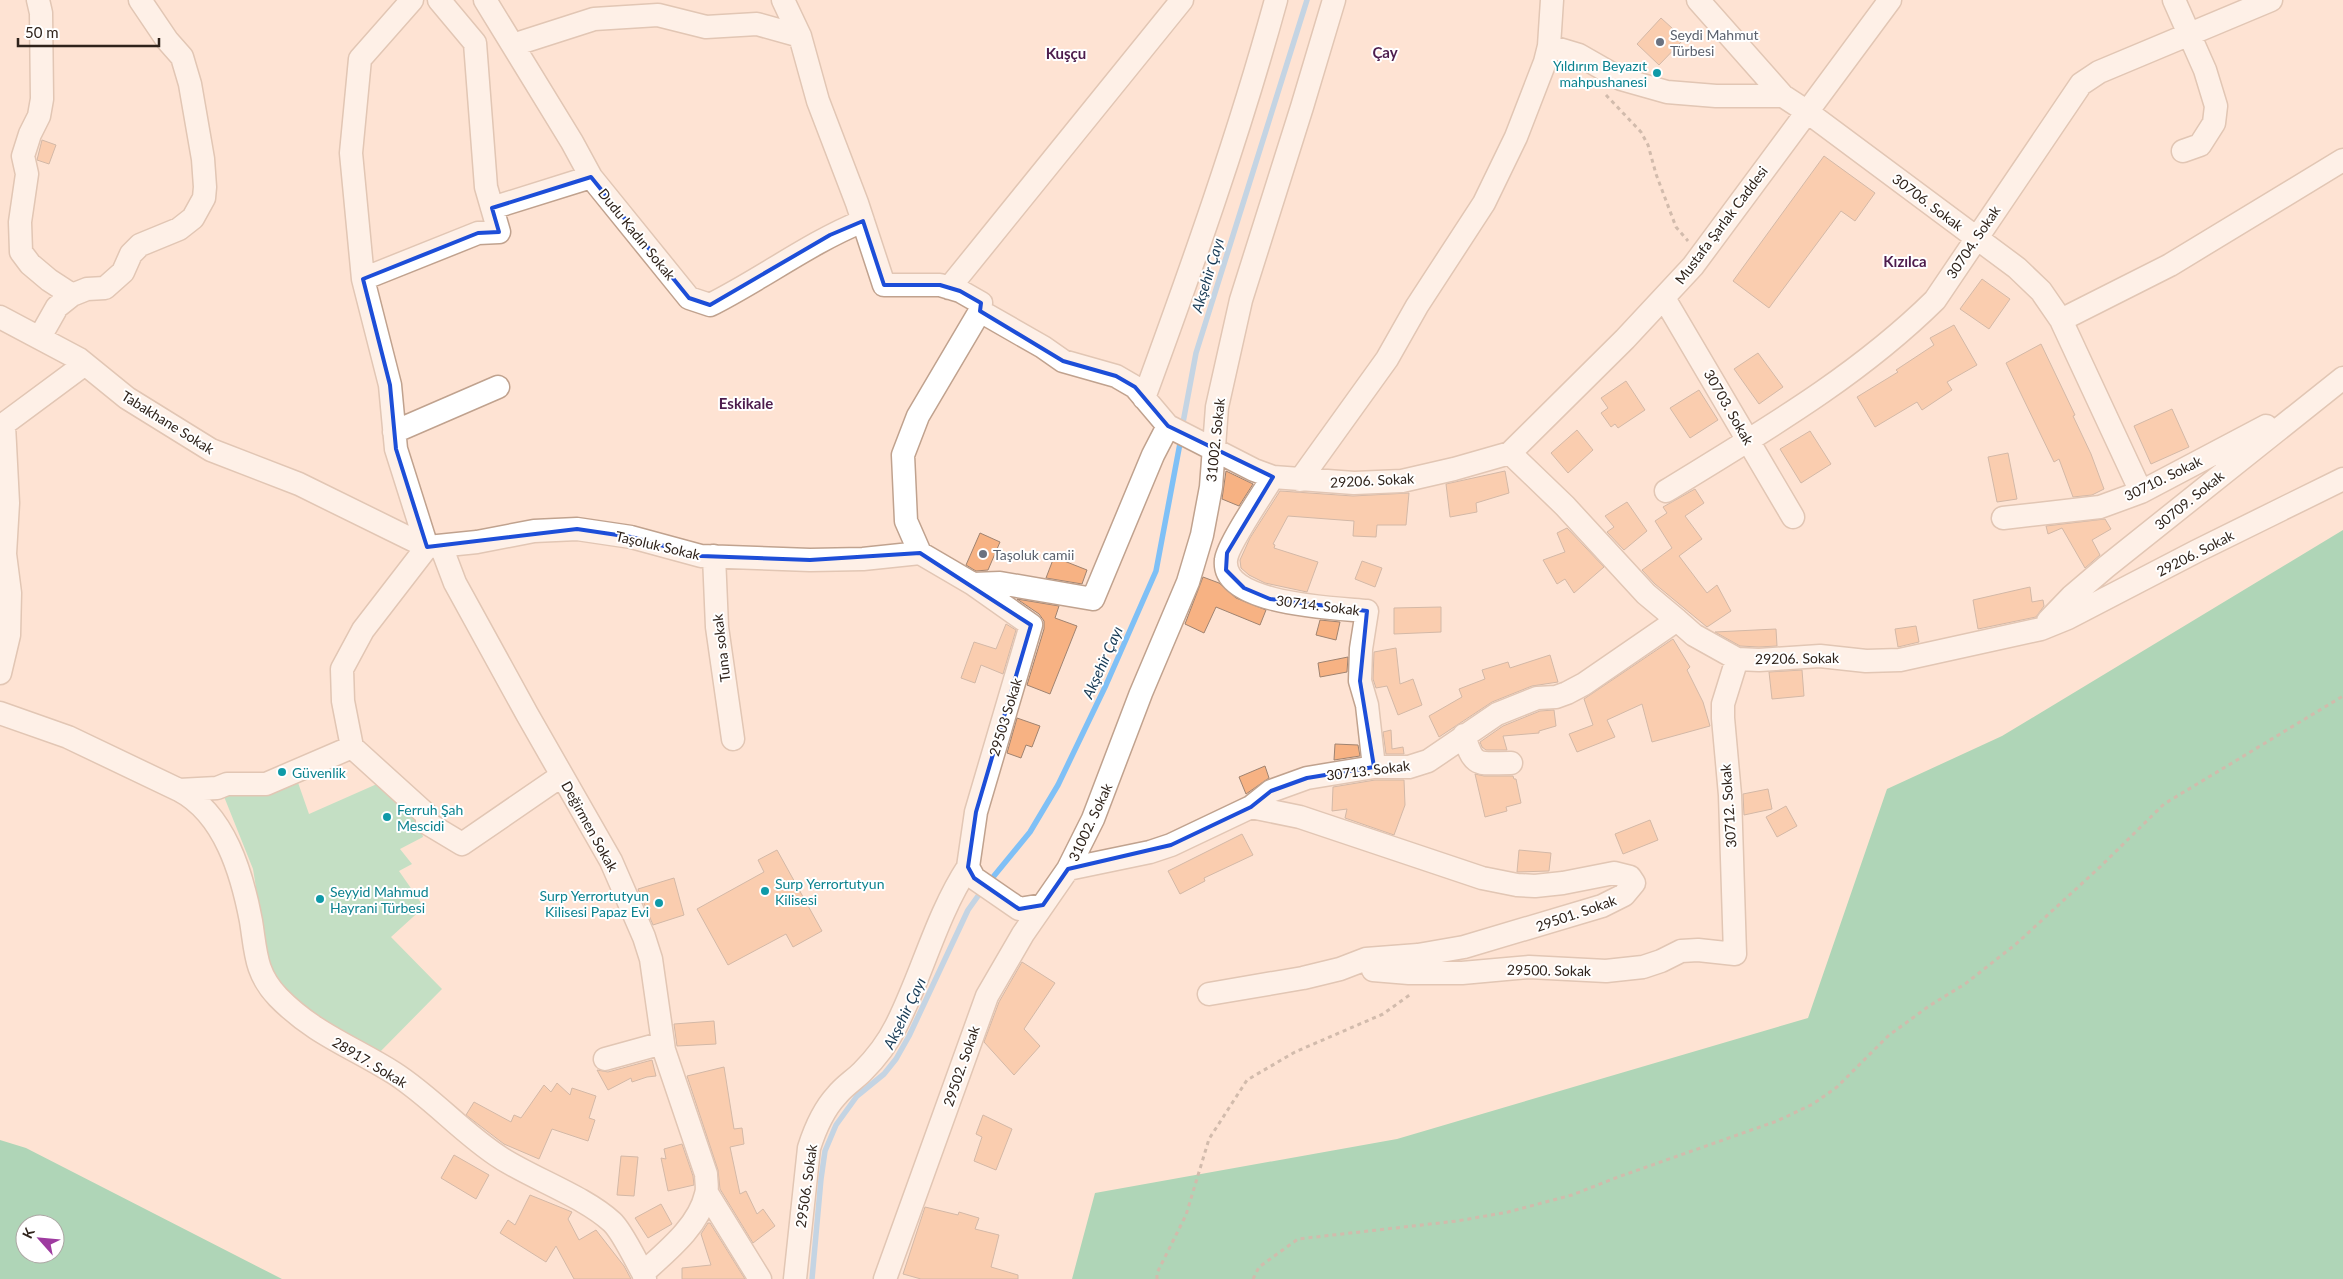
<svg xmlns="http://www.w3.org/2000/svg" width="2343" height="1279" viewBox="0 0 2343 1279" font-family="Lato,sans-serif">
  <rect width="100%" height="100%" fill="#fee3d3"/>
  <!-- green -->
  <path fill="#7fdab1" d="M295 774 309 814 386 780 416 809 423 837 400 849 412 864 399 871 424 907 391 937 442 989 375 1057 317 1020 270 974 253 869 223 794Z"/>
  <!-- forest -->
  <path fill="#50c494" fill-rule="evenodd" d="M2343 530V1279H1072L1095 1193 1397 1139 1808 1018 1887 789 2002 736Z
    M0 1140 26 1148 282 1279H0ZM25 1224H55V1254H25Z"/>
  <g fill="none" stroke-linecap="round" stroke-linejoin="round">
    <!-- stream -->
    <path stroke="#7fc0f6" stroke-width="5.5" d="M1182 428 1196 353 1307 0
      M989 882 1030 832 1058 785 1106 685 1156 571 1181 438
      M812 1279 821 1179 825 1151 836 1125 857 1096 884 1074 896 1059 909 1036 968 910 983 889"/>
  </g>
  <!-- building -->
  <path fill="#f7b283" stroke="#a08370" d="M1661 18 1684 39 1659 65 1637 44Z
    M42 140 56 145 49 164 37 160Z
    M1824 156 1875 193 1855 221 1841 211 1769 308 1733 281Z
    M1982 279 2010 299 1989 329 1960 309Z
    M1954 325 1977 365 1947 382 1952 390 1922 410 1917 402 1875 427 1857 397 1898 372 1896 370 1934 345 1930 338Z
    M2041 344 2075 415 2073 416 2091 454 2104 489 2092 495 2073 497 2059 459 2054 462 2006 363Z
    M1758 353 1783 387 1759 404 1734 369Z
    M1626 381 1645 410 1618 428 1615 424 1611 427 1601 413 1608 408 1601 398Z
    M1699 390 1718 420 1690 438 1670 408Z
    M2172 409 2189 447 2151 464 2134 426Z
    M1577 430 1593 450 1568 473 1551 453Z
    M1810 431 1831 464 1801 483 1780 449Z
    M2008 453 2017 499 1997 502 1988 457Z
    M1226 471 1253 484 1239 506 1222 499Z
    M1505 471 1509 493 1476 503 1477 512 1450 517 1446 484Z
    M1695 489 1704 503 1685 516 1702 539 1679 556 1707 593 1717 585 1731 611 1707 627 1655 584 1642 570 1672 548 1655 521 1667 513 1663 507Z
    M1280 491 1353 496 1409 493 1406 525H1377L1376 537 1353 536 1354 521 1288 516 1273 544 1275 545 1274 548 1318 562 1307 592 1265 583 1249 575 1241 568 1240 560 1250 538Z
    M1627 502 1647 531 1624 550 1607 532 1614 527 1605 516Z
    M2105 519 2111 529 2092 540 2100 555 2085 568 2062 528 2048 534 2046 526Z
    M1567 528 1604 567 1574 593 1565 579 1557 584 1543 560 1565 552 1557 533Z
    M980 533 1000 542 988 570 976 571 966 565Z
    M1054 557 1087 570 1082 584 1046 578Z
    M1362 561 1382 568 1375 587 1355 579Z
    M1203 577 1219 583 1236 598 1266 610 1260 625 1216 607 1204 633 1185 624Z
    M2030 587 2032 602 2043 600 2044 606 2036 617 1978 629 1973 600Z
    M1017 599 1059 606 1055 618 1077 626 1050 694 1027 685 1044 629V621L1039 614Z
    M1441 607V632L1394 634V608Z
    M1320 620 1340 622 1336 640 1316 635Z
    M1006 624 1016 630 1003 674 981 665 975 683 961 678 974 642 996 649Z
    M1916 626 1919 642 1898 647 1895 629Z
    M1776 629 1777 646 1759 647 1740 646 1715 632Z
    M1673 639 1690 667 1687 670 1703 702 1710 726 1652 742 1642 704 1607 720 1615 737 1577 752 1569 734 1593 725 1584 699Z
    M1396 648 1400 684 1413 679 1422 705 1398 715 1387 686 1376 688 1373 679 1374 652Z
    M1550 655 1558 682 1532 686 1492 702 1439 737 1429 716 1462 697 1459 689 1485 679 1482 670 1508 662 1510 668Z
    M1348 657 1347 672 1320 677 1318 663Z
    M1802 670 1804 696 1772 699 1769 672Z
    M1554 710 1556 726 1539 731V733L1503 736 1507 750H1486L1482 747 1480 742 1503 726 1540 711Z
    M1017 718 1040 726 1032 747 1026 745 1021 758 1007 753Z
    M1391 730 1392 749 1403 747 1404 754H1386L1383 732Z
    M1335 744 1358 745 1360 756 1334 760Z
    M1265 766 1269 778 1246 794 1239 777Z
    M1475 774 1484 776H1513L1514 779H1516L1521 803 1506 807 1507 811 1485 817Z
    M1375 780H1404L1405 805 1394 835 1345 818 1347 809 1332 811 1333 787Z
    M1768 789 1772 809 1744 815 1743 794Z
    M1786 806 1797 826 1777 837 1766 817Z
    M1650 820 1658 840 1623 854 1615 834Z
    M1242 834 1253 855 1204 878 1205 881 1180 894 1168 871Z
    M777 850 822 931 793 947 786 934 728 965 697 909 764 872 758 860Z
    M1519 850 1551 853 1549 871 1517 872Z
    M674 878 684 915 653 925 638 889Z
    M1022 962 1055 983 1024 1029 1040 1046 1014 1075 984 1042 999 1002Z
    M714 1021 716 1044 677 1046 674 1024Z
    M652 1060 656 1076 647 1077 632 1082 631 1078 608 1090 597 1070 608 1072Z
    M724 1067 734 1129 742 1128 744 1144 730 1147 740 1194 746 1191 757 1214 763 1209 775 1226 753 1243 720 1189 718 1170 687 1076Z
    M557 1083 570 1095 572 1088 596 1096 589 1118 595 1120 588 1141 552 1129 539 1159 504 1144 466 1115 474 1102 511 1122 514 1115 521 1118 544 1085 551 1092Z
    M983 1115 1012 1129 996 1170 974 1161 982 1137 976 1134Z
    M682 1144 693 1176 694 1185 668 1191 661 1158 666 1159 664 1149Z
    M454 1155 489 1175 476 1199 441 1178Z
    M621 1156 638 1157 634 1196 617 1195Z
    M530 1195 572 1212 568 1219 579 1240 596 1230 624 1266 631 1279H574L556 1246 546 1262 500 1233 508 1220 515 1225Z
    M661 1204 672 1224 648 1238 635 1218Z
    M925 1207 958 1215 959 1212 979 1218 975 1229 999 1235 991 1267 1018 1275V1279H921L903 1274Z
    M708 1223H710L745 1279H682V1268L711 1265 701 1234Z"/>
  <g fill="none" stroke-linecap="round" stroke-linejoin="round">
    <!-- minor casing -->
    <g stroke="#c0a28e" stroke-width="25">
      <path id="minor" d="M38 0 41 13 42 99 39 116 30 134 23 156 27 174 20 222 21 252 30 264 49 280 72 295
        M412 0 360 59 351 153 363 279 390 385 396 449 427 547
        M485 0 572 142 591 177 689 298 710 305C762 279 809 243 863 221
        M783 0 800 36 818 101 857 203 884 285H940L960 291 981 303 980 311 1043 347 1063 361 1116 376 1135 387 1168 426 1254 470 1273 477 1354 483 1402 481 1454 469 1510 453 1565 506 1646 594 1677 620 1694 635 1737 659 1759 660 1820 656 1866 661 1900 660 2041 629 2068 618 2197 551 2343 479
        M1698 0 1783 96 1806 111 2017 268 2041 291 2061 320 2141 492
        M2174 0 2205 70 2216 106 2214 123 2200 145 2183 151
        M513 45 594 19 658 15 706 27 757 24 800 36
        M1549 46 1579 55 1621 79 1667 92 1716 96H1783
        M492 208 591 177
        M363 279 478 233 499 232 486 187 475 43 439 0
        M949 288 1182 0
        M1664 298 1793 517
        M980 311 918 416 903 455 906 521 920 553 973 584 1000 583 1093 599 1153 455 1168 426
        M0 317 79 359 127 398 211 450 299 484 427 547
        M2061 320 2170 265 2343 160
        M40 337 57 307 72 295 87 289 105 288 123 272 131 254 140 245 179 229 193 218 204 198 205 187 203 159 190 84 182 57 167 40 140 0
        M1144 398C1192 267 1239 135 1276 0
        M0 427 85 364
        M394 432 498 387
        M1510 453 1625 339 1693 266 1890 0
        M1273 477C1263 493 1227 546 1226 560 1221 605 1337 608 1367 611L1361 649 1360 681 1367 705 1374 767
        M1300 480 1387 359 1417 306 1484 203 1516 137 1545 62 1549 46 1552 0
        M1666 491C1760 433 1856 378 1935 300L2081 84 2099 72 2271 0
        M2003 518 2100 507 2141 492 2266 426
        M441 546 455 583 527 714 611 861 644 937 651 959 664 1050 706 1174C706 1181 708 1188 706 1194 699 1226 666 1252 643 1273L645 1279
        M427 547 363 630 342 669 343 701 352 747 427 815V823L462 844 561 776
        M428 547 477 542 534 531 577 529 631 537 701 556 810 560 863 559 920 553
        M714 556 717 627 733 739
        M973 584 1031 625 976 812 968 867 974 878 1019 909 1043 905
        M2048 621 2072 596 2106 567 2343 378
        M0 673 9 635 10 593 5 554 8 503 4 425
        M0 713 68 737 179 790 217 788 227 784H266L352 747
        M1464 735C1474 769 1478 763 1511 763
        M179 790C225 814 242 874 251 921 256 952 255 973 278 997 314 1034 353 1047 394 1073 433 1098 463 1134 501 1158 534 1179 585 1197 612 1222 622 1231 636 1261 643 1273
        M1068 869 1150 852 1171 845 1251 807 1271 791 1307 778 1374 767H1409L1428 761 1497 714 1537 698 1556 697 1567 693 1584 684 1677 620
        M1373 970 1409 973H1462L1529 967 1606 971 1643 967 1661 961 1681 951 1698 950 1735 954 1730 795 1723 718V704L1737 659
        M1209 994 1303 978 1340 969 1366 959 1418 955 1464 947 1602 906 1624 895 1634 883 1630 877 1614 873 1563 883 1535 886 1517 885 1482 878 1300 817 1251 807
        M605 1059 663 1043
        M707 1193 760 1279
        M795 1279 809 1148C815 1129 823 1110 837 1095 844 1086 854 1080 862 1072 875 1059 888 1042 896 1026 922 975 936 916 968 867
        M885 1279 987 996 1023 934 1068 869 1093 819 1141 693 1188 582 1202 535 1211 487 1217 407 1241 300 1302 107 1334 0"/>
    </g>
    <!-- path -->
    <path stroke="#9d897d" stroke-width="3" stroke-dasharray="4 4" stroke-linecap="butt" d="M1606 95 1641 132 1648 145 1656 174 1676 227 1688 241
      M1157 1279V1273L1186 1215 1209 1139 1247 1080 1295 1052 1383 1014 1411 994
      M1253 1279 1259 1267 1298 1239 1457 1221 1508 1212 1572 1195 1618 1177 1777 1121 1813 1104 1837 1087 1888 1036 1929 1006 1965 984 2016 944 2101 866 2164 804 2343 696"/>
    <!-- minor -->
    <use href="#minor" stroke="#fff" stroke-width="22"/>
  </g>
  <!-- marked area -->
  <path d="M0 0H2343V1279H0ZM591 177 689 298 710 305 830 235 863 221 884 285H940L960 291 981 303 980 311 1063 361 1116 376 1135 387 1168 426 1273 477 1227 553 1226 570 1244 588 1270 599 1367 611 1360 681 1374 767 1307 778 1271 791 1251 807 1171 845 1068 869 1043 905 1019 909 974 878 968 867 976 812 1031 625 920 553 810 560 701 556 631 537 577 529 427 547 396 449 390 385 363 279 478 233 499 232 492 208Z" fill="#fee3d3" fill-opacity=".55" fill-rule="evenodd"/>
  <path fill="none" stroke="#1d4ed8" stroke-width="4" stroke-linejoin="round" d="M591 177 689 298 710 305 830 235 863 221 884 285H940L960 291 981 303 980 311 1063 361 1116 376 1135 387 1168 426 1273 477 1227 553 1226 570 1244 588 1270 599 1367 611 1360 681 1374 767 1307 778 1271 791 1251 807 1171 845 1068 869 1043 905 1019 909 974 878 968 867 976 812 1031 625 920 553 810 560 701 556 631 537 577 529 427 547 396 449 390 385 363 279 478 233 499 232 492 208Z"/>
  <!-- markers -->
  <g fill="#6b7280" stroke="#fff" stroke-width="2">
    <circle cx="1660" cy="42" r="5"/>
    <circle cx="983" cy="554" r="5"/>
  </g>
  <g fill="#0f9aa8" stroke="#fff" stroke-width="2">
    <circle cx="1657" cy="73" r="5"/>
    <circle cx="282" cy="772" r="5"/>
    <circle cx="387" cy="817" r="5"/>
    <circle cx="765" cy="891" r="5"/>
    <circle cx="320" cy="899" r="5"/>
    <circle cx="659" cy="903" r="5"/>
  </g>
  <g text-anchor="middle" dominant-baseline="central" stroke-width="4" stroke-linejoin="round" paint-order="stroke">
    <!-- worship labels -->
    <g font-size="14" fill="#5b616d" stroke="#fff" text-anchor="start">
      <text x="1670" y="34">Seydi Mahmut<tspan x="1670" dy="16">Türbesi</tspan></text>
      <text x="993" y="554">Taşoluk camii</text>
    </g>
    <!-- culture labels -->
    <g font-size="14" fill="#0d838f" stroke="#fff" text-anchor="start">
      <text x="1647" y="65" text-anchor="end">Yıldırım Beyazıt<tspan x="1647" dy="16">mahpushanesi</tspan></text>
      <text x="292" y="772">Güvenlik</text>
      <text x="397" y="809">Ferruh Şah<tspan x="397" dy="16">Mescidi</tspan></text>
      <text x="775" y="883">Surp Yerrortutyun<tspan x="775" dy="16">Kilisesi</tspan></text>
      <text x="330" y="891">Seyyid Mahmud<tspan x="330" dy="16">Hayrani Türbesi</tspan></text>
      <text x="649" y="895" text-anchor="end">Surp Yerrortutyun<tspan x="649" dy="16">Kilisesi Papaz Evi</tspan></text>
    </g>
    <!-- street labels -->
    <g font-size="14" fill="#2f231b" stroke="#fff">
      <text transform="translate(1928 202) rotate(37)">30706. Sokak</text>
      <text transform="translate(1721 225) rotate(-53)">Mustafa Şarlak Caddesi</text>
      <text transform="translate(637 234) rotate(51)">Dudu Kadın Sokak</text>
      <text transform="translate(1973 242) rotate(-56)">30704. Sokak</text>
      <text transform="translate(1729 407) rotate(60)">30703. Sokak</text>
      <text transform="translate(168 422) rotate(32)">Tabakhane Sokak</text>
      <text transform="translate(1215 440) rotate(-84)">31002. Sokak</text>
      <text transform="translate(2163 478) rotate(-26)">30710. Sokak</text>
      <text transform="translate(1372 480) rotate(-3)">29206. Sokak</text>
      <text transform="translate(2189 500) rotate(-39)">30709. Sokak</text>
      <text transform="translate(658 545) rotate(13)">Taşoluk Sokak</text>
      <text transform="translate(2195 553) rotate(-27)">29206. Sokak</text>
      <text transform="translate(1318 605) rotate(7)">30714. Sokak</text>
      <text transform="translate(721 648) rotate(-97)">Tuna sokak</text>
      <text transform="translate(1797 658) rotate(-1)">29206. Sokak</text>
      <text transform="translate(1005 717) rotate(-73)">29503 Sokak</text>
      <text transform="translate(1368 770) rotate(-7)">30713. Sokak</text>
      <text transform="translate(1728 806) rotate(-94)">30712. Sokak</text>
      <text transform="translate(1090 822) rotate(-65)">31002. Sokak</text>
      <text transform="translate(590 826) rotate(61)">Değirmen Sokak</text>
      <text transform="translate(1576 913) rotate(-19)">29501. Sokak</text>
      <text transform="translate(1549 970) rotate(1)">29500. Sokak</text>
      <text transform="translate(370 1062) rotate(31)">28917. Sokak</text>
      <text transform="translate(961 1066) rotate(-71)">29502. Sokak</text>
      <text transform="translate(806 1186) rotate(-82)">29506. Sokak</text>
    </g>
    <!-- neighbourhood labels -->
    <g font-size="15" font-weight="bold" fill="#4d1d4d" stroke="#fff">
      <text x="1385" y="52">Çay</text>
      <text x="1066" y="53">Kuşçu</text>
      <text x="1905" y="261">Kızılca</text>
      <text x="746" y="403">Eskikale</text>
    </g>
    <!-- water labels -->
    <g font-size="15" font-style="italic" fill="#163954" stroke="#fff">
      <text transform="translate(1207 275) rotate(-73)">Akşehir Çayı</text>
      <text transform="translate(1102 662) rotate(-66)">Akşehir Çayı</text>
      <text transform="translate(904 1013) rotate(-64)">Akşehir Çayı</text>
    </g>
  </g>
  <!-- north arrow -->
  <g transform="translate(40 1239) rotate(297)"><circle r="24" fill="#ffffff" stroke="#aca7a4"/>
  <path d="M0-4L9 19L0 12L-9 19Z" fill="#9e3ba0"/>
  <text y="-8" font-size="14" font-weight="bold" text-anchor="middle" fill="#2f231b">K</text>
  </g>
  <!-- scale -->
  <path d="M18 38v8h141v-8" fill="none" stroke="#2f231b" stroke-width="2.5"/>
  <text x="25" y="38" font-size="15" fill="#2f231b" stroke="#ffffff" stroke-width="4" paint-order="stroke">50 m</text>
</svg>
